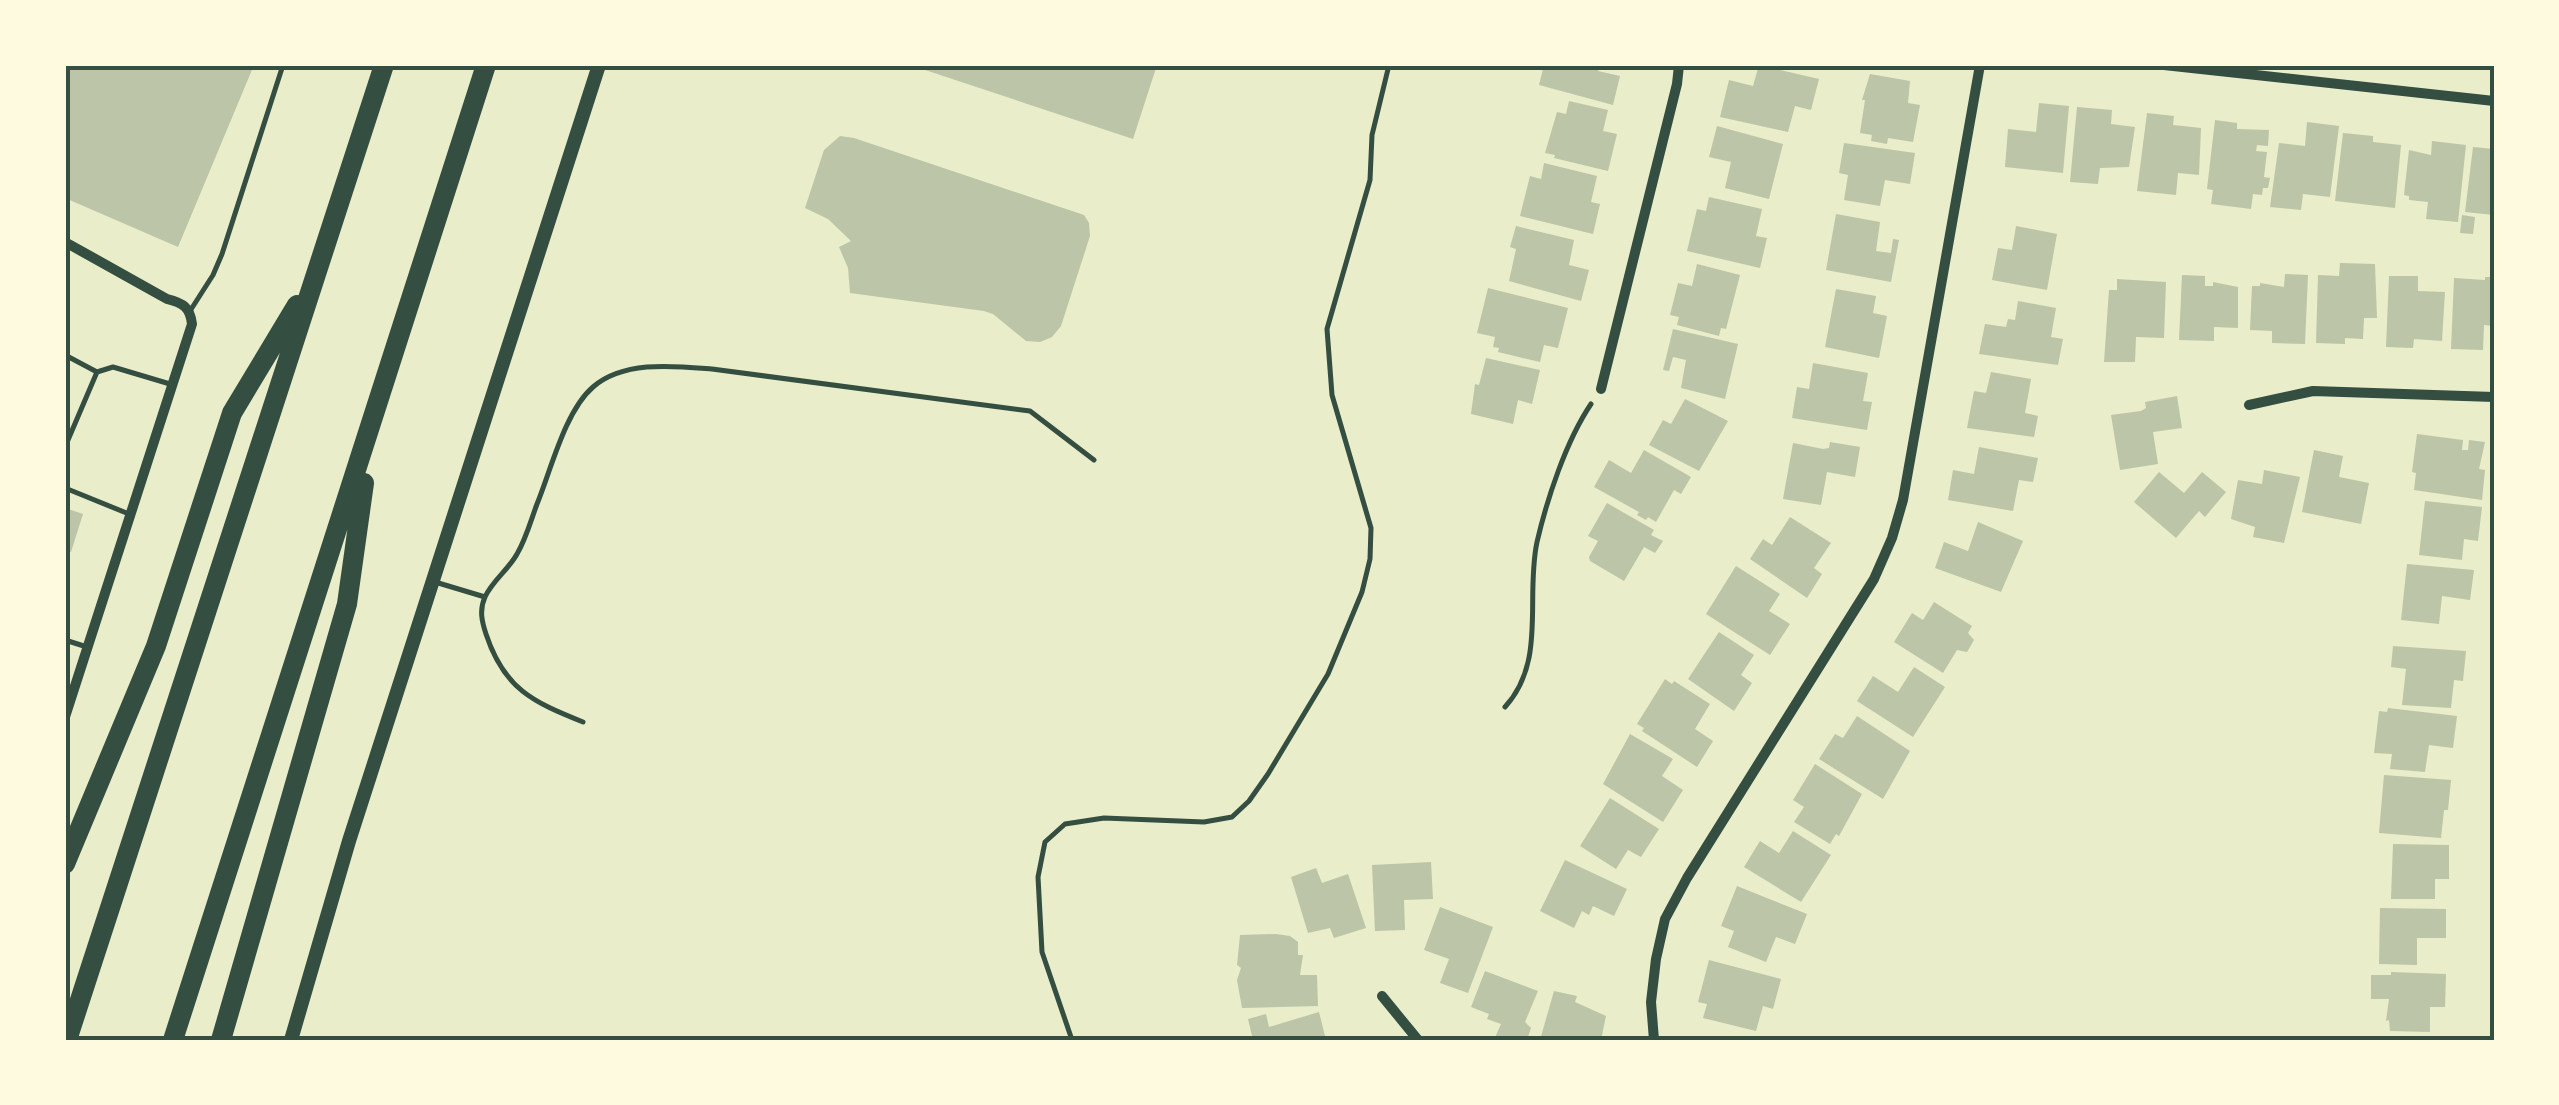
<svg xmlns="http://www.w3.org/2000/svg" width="2559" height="1105" viewBox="0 0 2559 1105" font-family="Overpass,sans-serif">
  <rect width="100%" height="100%" fill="#e9edc9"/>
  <!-- building -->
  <path fill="#bcc5a7" d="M65 65H254L178 247 65 198Z
    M910 65H1157L1133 139Z
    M1544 65H1600L1598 71 1620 76 1613 105 1539 85Z
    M1759 65 1819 79 1811 110 1795 106 1788 132 1720 117 1729 80 1753 86Z
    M1870 74 1910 81 1908 103 1920 105 1913 142 1888 138 1887 144 1871 141 1872 135 1860 133 1865 100H1862Z
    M1569 101 1608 110 1603 131 1617 134 1608 171 1554 158 1555 155 1545 153 1557 112 1566 114Z
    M2039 103 2069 106 2063 173 2005 167 2008 129 2036 132Z
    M2077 107 2112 110 2111 124 2135 127 2129 167 2100 168 2098 184 2070 182Z
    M2147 113 2174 116 2173 125 2201 128 2199 175 2178 173 2176 195 2137 191Z
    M2215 120 2237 123V129L2269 130 2268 146 2257 145 2256 151 2267 152 2264 177 2270 178 2268 188H2263L2262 195 2253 194 2251 209 2211 204 2213 190 2207 189Z
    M2307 122 2339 126 2330 197 2303 194 2301 210 2270 207 2279 143 2305 146Z
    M1717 126 1783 144 1769 199 1725 188 1731 162 1709 157Z
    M2343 133 2373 136V142L2401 145 2395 208 2335 201Z
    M840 136 854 138 1084 215 1089 223 1090 236 1061 326 1052 337 1040 342 1026 341 993 314 984 311 850 293 848 268 839 247 851 241 828 219 805 208 824 150Z
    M2432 141 2466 145 2458 222 2426 219 2428 202 2409 200V196L2404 195 2409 150 2431 155Z
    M1844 143 1915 153 1910 184 1885 180 1880 206 1844 200 1848 175 1839 173Z
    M2473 147 2494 149V215L2465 212Z
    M1544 163 1597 176 1591 202 1600 204 1593 234 1520 216 1530 176 1541 179Z
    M1709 197 1762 209 1756 236 1767 238 1760 268 1687 251 1697 209 1706 211Z
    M1836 214 1880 222 1876 251 1891 253 1893 239 1899 240 1891 282 1826 270Z
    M2462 215 2475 217 2473 234 2460 233Z
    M1516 226 1574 240 1569 265 1589 270 1581 301 1509 281 1516 249 1510 247Z
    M2016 226 2057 234 2047 290 1992 280 1998 248 2012 250Z
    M2340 263 2375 264 2377 318H2364L2363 339 2345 338V344L2316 343 2318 275 2339 276Z
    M1697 264 1740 275 1726 329 1721 328 1719 336 1677 325 1679 317 1670 315 1678 283 1692 286Z
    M2285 274 2308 275 2305 344 2272 343V331L2250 330 2252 286H2260V283L2284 287Z
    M2182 275 2205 276V286H2213V282L2238 287V328L2214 327V341L2179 340Z
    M2389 276H2418V291L2445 292 2442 341 2414 339 2413 348 2386 347Z
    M2485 277H2494V326L2484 325 2483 350 2451 349 2454 278 2485 280Z
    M2117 279 2166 282 2164 338 2136 337 2135 362H2104L2109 290H2117Z
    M1488 288 1568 308 1558 348 1544 345 1540 362 1498 352 1499 348 1493 347 1495 337 1477 333Z
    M1836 289 1876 296 1873 313 1887 316 1879 358 1825 347Z
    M2018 301 2056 308 2051 337 2063 339 2058 365 1979 354 1985 324 2006 327 2008 319 2015 320Z
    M1673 329 1738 344 1725 399 1681 388 1686 360 1673 357 1669 371 1663 370Z
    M1486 358 1540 370 1532 404 1518 400 1513 424 1471 414 1475 384 1479 385Z
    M1813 363 1868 373 1863 401 1872 402 1867 430 1792 418 1797 387 1809 389Z
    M1991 372 2031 379 2025 413 2038 416 2034 437 1967 428 1974 391 1986 393Z
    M2177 396 2182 428 2153 432 2158 464 2120 470 2111 415 2141 411 2146 408 2145 402Z
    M1685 399 1728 421 1699 471 1649 445 1663 420 1671 424Z
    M2417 434 2463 440 2462 450H2468L2469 440 2485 442 2479 469 2485 470 2482 500 2414 490 2416 473 2412 472Z
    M1830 442 1860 447 1855 477 1827 472 1821 505 1783 499 1793 443 1823 449 1829 448Z
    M1979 447 2038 458 2033 482 2019 480 2013 511 1948 500 1953 470 1974 474Z
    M1644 450 1691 477 1681 494 1674 490 1656 522 1648 517 1646 520 1637 515 1639 512 1594 487 1609 460 1631 473Z
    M2314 450 2343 456 2339 477 2369 483 2361 524 2302 512Z
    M2264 470 2300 477 2284 543 2253 537 2255 527 2231 519 2238 480 2262 484Z
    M2159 472 2184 493 2202 472 2226 492 2205 517 2199 511 2176 538 2134 502Z
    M2425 501 2482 507 2478 541 2464 539 2462 560 2419 555Z
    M1607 503 1654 530 1651 535 1663 541 1655 553 1644 547 1624 581 1590 561 1589 557 1598 541 1588 536Z
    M68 509 83 514 71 552 65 550V519Z
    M1790 517 1831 543 1814 568 1822 574 1807 598 1750 559 1763 539 1772 545Z
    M1978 522 2023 541 2001 592 1935 568 1944 542 1968 551Z
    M2407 564 2474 570 2470 600 2442 596 2439 624 2401 620Z
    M1736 566 1780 594 1769 611 1790 624 1770 655 1706 614Z
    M1934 602 1972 626 1968 633 1974 640 1967 652 1957 650 1943 673 1894 642 1912 613 1923 620Z
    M1719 632 1754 655 1741 675 1752 683 1734 711 1688 679Z
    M2393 646 2466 651 2463 681 2454 680 2451 708 2402 705 2406 669 2391 667Z
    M1914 667 1945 687 1913 737 1857 701 1873 676 1898 692Z
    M1665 679 1672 684 1674 681 1710 704 1695 729 1713 741 1697 767 1642 731 1644 728 1637 724Z
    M2388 708 2457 716 2453 748 2429 745 2425 772 2390 769 2392 754 2374 753 2379 711 2387 712Z
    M1857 716 1910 751 1883 799 1819 759 1835 734 1843 738Z
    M1630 734 1673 759 1662 776 1683 790 1663 822 1603 784Z
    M1815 764 1862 794 1839 836 1836 834 1830 844 1794 822 1804 807 1793 800Z
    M2384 775 2451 780 2448 810H2444L2441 838 2379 833Z
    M1610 798 1659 829 1641 857 1628 850 1616 869 1580 846Z
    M1793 831 1831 855 1801 902 1744 867 1760 841 1779 853Z
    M2393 844 2449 845V879H2435V899H2391Z
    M1565 860 1627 889 1614 916 1593 906 1589 915 1582 911 1574 928 1540 911Z
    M1431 862 1433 899 1404 900 1405 930 1375 931 1372 865Z
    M1316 868 1322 883 1348 874 1366 928 1334 938 1330 928 1308 933 1291 877Z
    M1737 886 1807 914 1795 944 1776 937 1766 962 1728 947 1734 931 1721 926Z
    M1440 907 1493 927 1468 993 1440 983 1449 959 1424 950Z
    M2380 908 2446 909V938H2417V965L2379 964Z
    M1276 934 1290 936 1298 942V955H1303L1300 975H1317L1318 1006 1242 1008 1237 980 1241 968 1237 965 1240 935Z
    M1709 960 1781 979 1773 1009 1763 1006 1756 1031 1703 1018 1707 1004 1698 1002Z
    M1485 971 1538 991 1525 1022 1531 1028 1527 1040H1494L1501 1024 1487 1019 1489 1014 1471 1007Z
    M2391 972 2446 974 2445 1007H2430V1032L2390 1031 2389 1020 2386 1021 2389 999H2371V975H2391Z
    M1554 991 1577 996 1575 1002 1606 1016 1601 1040H1540Z
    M1319 1012 1326 1040H1253L1248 1019 1266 1014 1269 1027Z"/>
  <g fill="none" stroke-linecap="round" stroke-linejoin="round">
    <!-- path -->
    <path stroke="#344e41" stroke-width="5" d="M1505 707C1547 661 1525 598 1537 542 1547 499 1566 441 1591 404
      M1072 1040 1042 952 1038 877 1045 842 1065 824 1104 818 1204 822 1232 817 1249 801 1268 774 1328 674 1362 592 1370 559 1371 528 1332 395 1327 329 1370 180 1372 135 1389 65"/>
    <!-- service -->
    <path stroke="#344e41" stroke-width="5" d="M190 311 213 275 222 254 283 65
      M65 355 97 372
      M65 447 97 372 113 367 170 384
      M65 488 129 514
      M435 582 485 597
      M65 640 87 647
      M583 722C533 702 504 689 486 634 482 622 479 610 485 597 492 581 509 569 517 554 526 539 531 520 537 504 551 470 565 411 593 387 624 360 675 366 712 369L1030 411 1094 460"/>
    <!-- minor -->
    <path stroke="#344e41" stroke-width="10" d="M2164 65 2494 101
      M65 242 167 299C183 303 190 307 192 324L65 717
      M1601 389 1677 84 1679 65
      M2249 405 2313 391 2494 397
      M1382 996 1418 1040
      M1654 1040 1651 1002 1656 959 1665 919 1687 878 1874 579 1892 538 1903 500 1980 65"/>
    <!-- tertiary -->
    <path stroke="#344e41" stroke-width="14" d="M291 1040 349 841 599 65"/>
    <!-- motorway -->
    <path stroke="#344e41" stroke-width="20" d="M65 864 156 646 232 413 297 305
      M67 1040 384 65
      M173 1040 486 65
      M221 1040 347 604 364 483"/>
  </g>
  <!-- border -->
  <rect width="2559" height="1105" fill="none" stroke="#fefae0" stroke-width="135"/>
  <rect x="68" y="68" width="2424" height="970" fill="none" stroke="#344e41" stroke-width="4"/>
</svg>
